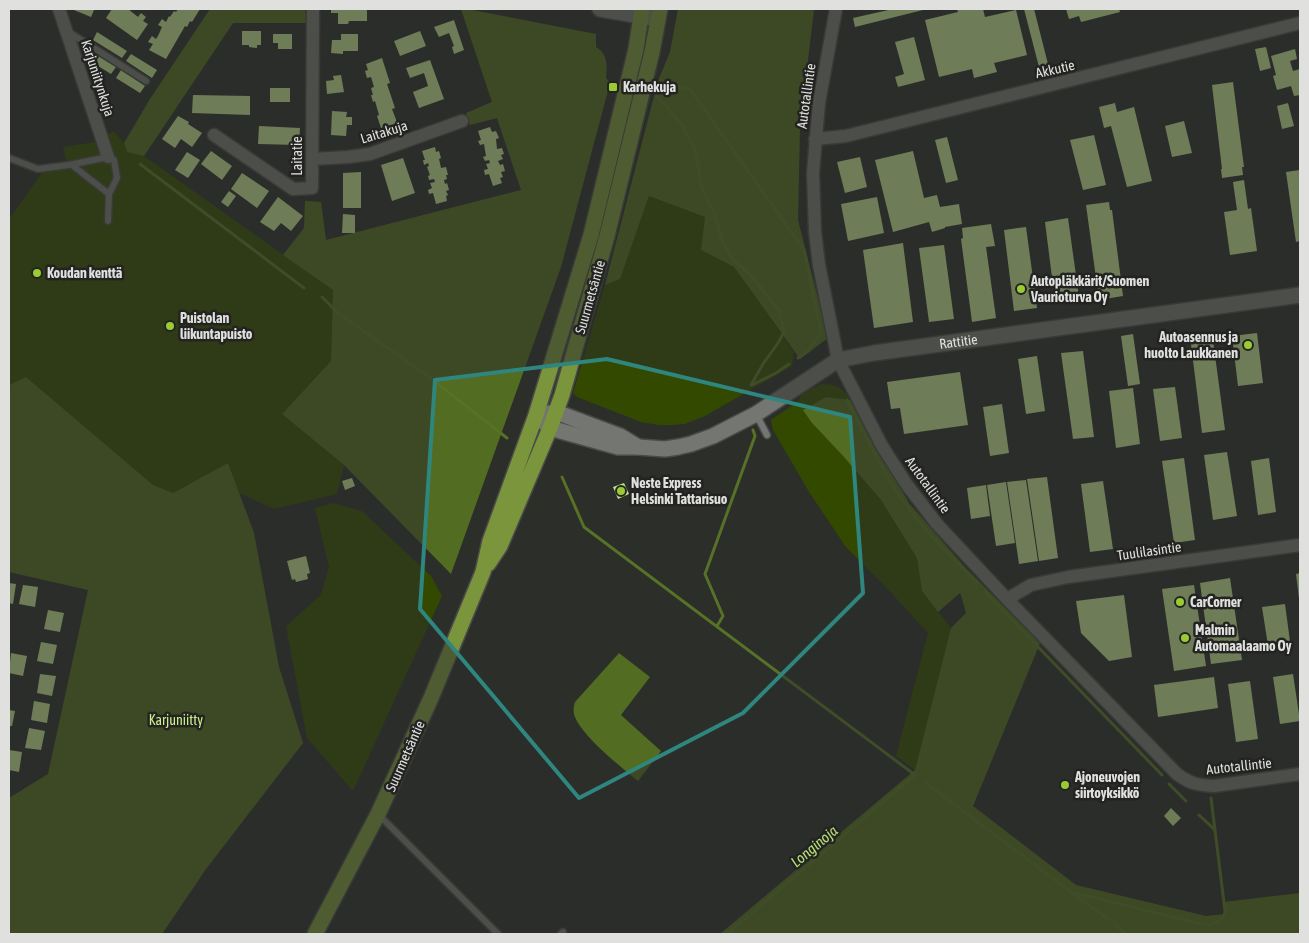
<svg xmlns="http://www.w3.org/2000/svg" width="1309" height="943" viewBox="0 0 1309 943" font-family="'Asap Condensed',sans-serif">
  <rect width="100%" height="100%" fill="#2c2e2a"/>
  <!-- green -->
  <path fill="#344900" d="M114 131 124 143 127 152 144 156 333 290 331 361 282 414 344 465 337 494 274 509 239 493 228 463 173 493 153 485 26 377 9 385V219L42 173 68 168 63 147 96 142Z
    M649 196 705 217 701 250 734 267 794 352 792 366 705 416 685 424 671 425H659L641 422 577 397 573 393 605 285 620 279Z
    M822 384C837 384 843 388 850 400L826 397 812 423 843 456 881 500 917 558 922 591 951 628 915 770 896 756 928 633 884 585 846 547 809 492 773 430 771 420 797 402 802 393Z
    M333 503 362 511 431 576 442 596 353 791 307 738 286 626 321 595 329 567 315 508Z"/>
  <!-- forest -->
  <path fill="#526c21" d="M210 9H305L307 23H233L144 156 127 152 124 143 150 99Z
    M461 9H467L596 34V47C608 54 607 66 606 78L610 83 561 267 451 574 344 465 282 414 331 361 333 290 283 255 304 228 305 201 321 202 326 240 521 190 497 118 470 125 466 113 492 102Z
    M678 9H814L800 128 798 220 828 338 800 359 734 267 701 250 705 217 649 196 620 279 605 285 658 81 670 52Z
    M26 377 153 485 173 493 228 463 254 533 279 667 303 743 206 869 162 934H9V798L48 774 88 590 9 572V385Z
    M826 397 850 400 909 503 964 566 1040 643 973 806 1076 885 1206 916 1225 914 1224 902 1300 893V934H720L915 770 951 628 966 613 962 598 960 593 938 612 922 591 917 558 881 500 843 456 812 423 803 410Z
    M619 653 650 677 621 715 661 751 638 781C621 767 579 734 574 714 573 710 574 706 575 702Z"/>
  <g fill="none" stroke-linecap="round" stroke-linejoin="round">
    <!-- stream -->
    <path stroke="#577126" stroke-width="3" d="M666 84 690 89 804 250 821 333 808 351 798 358
      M657 96 682 125 695 149 702 188 715 215 722 240 733 260 749 273 779 310 784 332 778 343 763 364 751 385
      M140 164 304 288
      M322 297 338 313 429 377 507 438
      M752 385 776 373 789 364
      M847 400C866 437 884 476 910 510 930 536 954 560 977 583
      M562 477 584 527 915 775 727 934
      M985 592 1162 775
      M717 626 723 616 705 574 755 436 753 430
      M926 783 1071 892 1206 925 1218 922 1224 916 1225 911 1211 798
      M1169 784 1186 801
      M1199 815 1215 830
      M1073 894 1107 918
      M1116 926 1127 934"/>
  </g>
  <!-- building -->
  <path fill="#bedd90" d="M75 9H92L94 10 91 17 74 10Z
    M112 9H128L138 17 141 13 146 17 143 21 148 24 137 40 106 18Z
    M178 9H200L192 22 190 21 187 27 185 26 166 59 149 50 153 44 148 42 152 36 156 39 158 36 162 27 158 25 162 19 166 22 169 16 170 17 174 11 176 12Z
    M331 9H367V21H349L348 24H338V13H331Z
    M893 9H927L855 27 853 18Z
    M957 9H983L985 17 1016 10 1027 55 994 63 997 72 974 78 972 69 939 77 925 20 958 12Z
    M1024 9H1034L1048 64 1039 67Z
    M1066 9H1119L1120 12 1081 22 1079 16 1069 19Z
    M454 20 464 50 454 54 452 47 454 46 449 33 439 37 434 27Z
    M242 31H261V45H257V48L249 47V45H242Z
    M420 31 426 46 400 56 394 41Z
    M97 32 127 51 122 58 93 40Z
    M273 34H292V49H278V43H273Z
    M341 34H358V51H343V54L331 53 332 40H341Z
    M914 37 925 80 898 87 895 77 904 74 895 42Z
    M1266 47 1271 68 1260 71 1255 49Z
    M1295 49 1297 59 1290 61 1293 71 1300 69V95L1294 96 1291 86 1277 90 1273 76 1276 75 1271 56Z
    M90 51 116 67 111 74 85 58Z
    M131 54 157 70 152 78 126 61Z
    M382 58 390 83 387 84 395 108 392 109 398 125 382 131 377 116 379 115 375 101 373 102 371 95H373L371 88 374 87 371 77 367 78 365 71 368 70 366 64Z
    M430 60 444 99 419 108 413 92 428 86 424 73 410 78 406 68Z
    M121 70 145 86 140 93 116 78Z
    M341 75 344 92 327 94 326 81 334 80 333 76Z
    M1233 82 1244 167H1242L1243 175 1222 178 1221 169H1222L1212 85Z
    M270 88H290V102H270Z
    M193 95 250 96V115L192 113Z
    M1115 103 1117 112 1134 107 1152 181 1127 187 1111 126 1104 128 1099 107Z
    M1288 103 1294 126 1282 129 1277 106Z
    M332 111 347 112 346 117H352V125H347L346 136 331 135Z
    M178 116 189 122 188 124 202 133 192 147 181 139 175 148 162 139Z
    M1184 121 1192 153 1172 157 1165 126Z
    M259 126 300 128 299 145 258 144Z
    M490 127 492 132 496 131 499 138 496 139 497 149 502 148 504 154 501 155 503 159 498 161 500 165 503 164 505 171 501 172 503 177 500 178 502 183 493 186 489 174 485 175 484 170 488 169 486 164 490 163 489 160 485 161 483 157 486 156 484 144 480 145 478 141 481 140 478 131Z
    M1094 135 1106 185 1083 190 1070 140Z
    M947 137 958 180 946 183 935 140Z
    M435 147 436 152 439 151 441 158 439 159 441 168 446 167 448 175H446L447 179 444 180 445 184 447 183 449 190 446 191 448 195 446 196 447 201 436 204 433 193 429 194 428 190 432 188 430 183 435 182 434 179 429 180 428 176 430 175 427 167 429 166 428 163 424 165 423 160H425L422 151Z
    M211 151 232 166 222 180 201 164Z
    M913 151 924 198 937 195 940 207 959 204 962 224 945 227V228L932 232 929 222 893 232 875 160Z
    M187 152 200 160 188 178 175 170Z
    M860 157 867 187 845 193 837 162Z
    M403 158 415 193 392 201 381 165Z
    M1300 170V241L1296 242 1286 172Z
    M361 172V208H343V173Z
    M242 173 269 191 257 208 231 189Z
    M1244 180 1248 209 1251 208 1257 251 1230 255 1224 212 1237 210 1233 182Z
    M229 191 236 196 228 207 221 202Z
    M278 197 303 216 291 231 281 223 274 231 260 222Z
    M877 197 884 233 848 241 841 204Z
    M1109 202 1110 210H1112L1123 296 1099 300 1086 205Z
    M343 214 355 215V233H342Z
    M1068 218 1079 297 1055 301 1045 222Z
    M991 224 995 246 986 247 996 318 972 322 961 239 963 238 962 228Z
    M1026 227 1037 308 1014 311 1004 230Z
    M903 243 913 322 874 328 863 250Z
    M944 245 954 319 929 322 919 248Z
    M1212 333 1225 430 1202 433 1190 336Z
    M1257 333 1263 383 1238 386 1232 336Z
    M1133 334 1140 384 1128 386 1121 336Z
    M1083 351 1094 437 1073 439 1061 353Z
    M1037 356 1045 411 1026 414 1018 359Z
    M960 372 968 425 904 434 900 408 891 409 887 382Z
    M1175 387 1182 438 1160 441 1153 389Z
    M1133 388 1140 444 1116 448 1109 391Z
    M1002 404 1009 453 990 456 983 407Z
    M1227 452 1237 516 1213 520 1204 455Z
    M1184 458 1195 540 1174 543 1162 461Z
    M1269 458 1276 512 1258 515 1251 461Z
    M1047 477 1058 558 1039 561 1027 479Z
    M352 478 355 486 345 490 342 481Z
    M1026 480 1038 561 1019 564 1007 482Z
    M1103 481 1113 549 1090 552 1081 484Z
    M1006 482 1015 543 996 546 987 485Z
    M624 483 629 494 618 499 613 487Z
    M986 485 990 516 971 519 967 488Z
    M306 556 310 573 307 574 308 579 296 582 295 579 292 580 287 561Z
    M1300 573V598H1299L1296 574Z
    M1230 578 1242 660 1211 664 1200 583Z
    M9 583 16 584 13 604 9 603Z
    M23 585 38 587 35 607 19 604Z
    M1194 585 1206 666 1174 671 1162 589Z
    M1124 595 1132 657 1109 661 1081 633 1076 601Z
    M1285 604 1291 649 1269 652 1262 607Z
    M48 610 64 613 60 632 44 629Z
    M41 642 57 645 53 664 37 661Z
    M11 653 27 656 23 676 9 673Z
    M40 674 56 676 52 696 37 693Z
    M1293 674 1300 721 1280 724 1273 677Z
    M1214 677 1218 708 1158 717 1154 685Z
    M1250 681 1258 739 1236 742 1228 684Z
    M34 701 50 704 47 723 31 720Z
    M9 710 15 711 12 726H9Z
    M29 728 45 731 41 750 25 748Z
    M9 750 22 752 19 772 9 770Z
    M1171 808 1181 818 1173 826 1164 816Z"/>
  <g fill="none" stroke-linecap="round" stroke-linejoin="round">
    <!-- lane casing -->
    <g stroke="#4a4b48" stroke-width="9">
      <path id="lane" d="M67 31 146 81
        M9 158 38 169 69 165 108 157 114 160 117 178 109 194 108 221
        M72 165 109 194
        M756 414 767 435
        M379 815 498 934
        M561 934 563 932"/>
    </g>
    <!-- street casing -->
    <g stroke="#4a4b48" stroke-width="15">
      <path id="street" d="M59 9 108 157
        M836 9 819 103 813 173 815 232 819 265 838 360 882 446 907 485 937 524 1007 599 1177 774C1191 784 1197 785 1214 786L1300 774
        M214 135 293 189 312 188 313 9
        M815 139 846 136 1300 23
        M312 159 348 157 370 154 462 121
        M1007 599 1031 585 1068 577 1300 545"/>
    </g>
    <!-- secondary casing -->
    <g stroke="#4a4b48" stroke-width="18">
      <g id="secondary">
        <path d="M600 9 658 19"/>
        <path d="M544 414 556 412 620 436 638 447"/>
        <path id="s1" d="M536 415 550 428 618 447H638L665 449 678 447 691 444 713 436 756 414 838 360 874 353 1300 295"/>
      </g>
    </g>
    <!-- primary casing -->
    <g stroke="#4a4b48" stroke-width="18">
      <path id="primary" d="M488 564 500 546 550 428 562 395 607 236 652 52 660 9
        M315 934 378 814 401 764 431 698 483 572 490 541 536 415 591 235 636 49 642 9"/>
    </g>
    <!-- lane -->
    <use href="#lane" stroke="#747671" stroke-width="6"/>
    <!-- street -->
    <use href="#street" stroke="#747671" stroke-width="12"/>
    <!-- secondary -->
    <use href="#secondary" stroke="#747671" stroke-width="15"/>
    <!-- primary -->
    <use href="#primary" stroke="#7a953c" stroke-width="15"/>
  </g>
  <!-- marked area -->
  <path d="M0 0H1309V943H0ZM607 359 850 417 863 593 743 713 579 798 420 609 435 380Z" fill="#2c2e2a" fill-opacity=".55" fill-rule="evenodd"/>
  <path fill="none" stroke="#2e867f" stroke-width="4" stroke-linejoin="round" d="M607 359 850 417 863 593 743 713 579 798 420 609 435 380Z"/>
  <!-- markers -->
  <g fill="#9acb34" stroke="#232421" stroke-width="2">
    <rect x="608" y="82" width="10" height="10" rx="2.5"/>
    <circle cx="37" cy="273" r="5"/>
    <circle cx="1021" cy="289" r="5"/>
    <circle cx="170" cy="326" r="5"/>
    <circle cx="1248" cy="345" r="5"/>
    <circle cx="621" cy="491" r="5"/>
    <circle cx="1180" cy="602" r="5"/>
    <circle cx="1185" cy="638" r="5"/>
    <circle cx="1065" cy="785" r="5"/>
  </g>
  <g text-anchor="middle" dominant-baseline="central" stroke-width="5" stroke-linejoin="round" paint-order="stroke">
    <!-- street labels -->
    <g font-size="14" fill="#e0e1df" stroke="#232421">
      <text transform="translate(1055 69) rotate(-13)">Akkutie</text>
      <text transform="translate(98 78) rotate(72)">Karjuniitynkuja</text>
      <text transform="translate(806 96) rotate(-82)">Autotallintie</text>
      <text transform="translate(384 132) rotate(-17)">Laitakuja</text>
      <text transform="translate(297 156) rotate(-90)">Laitatie</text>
      <text transform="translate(590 297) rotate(-74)">Suurmetsäntie</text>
      <text stroke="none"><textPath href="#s1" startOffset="455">Rattitie</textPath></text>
      <text transform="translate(928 485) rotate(54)">Autotallintie</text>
      <text transform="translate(1149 551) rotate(-8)">Tuulilasintie</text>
      <text transform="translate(405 756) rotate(-66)">Suurmetsäntie</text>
      <text transform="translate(1239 766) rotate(-6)">Autotallintie</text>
    </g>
    <!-- poi labels -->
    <g font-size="14" font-weight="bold" fill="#e0e1df" stroke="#232421" text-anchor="start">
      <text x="623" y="87">Karhekuja</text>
      <text x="47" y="273">Koudan kenttä</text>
      <text x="1031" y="281">Autopläkkärit/Suomen<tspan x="1031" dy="16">Vaurioturva Oy</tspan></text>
      <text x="180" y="318">Puistolan<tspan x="180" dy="16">liikuntapuisto</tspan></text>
      <text x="1238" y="337" text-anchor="end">Autoasennus ja<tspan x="1238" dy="16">huolto Laukkanen</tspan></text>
      <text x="631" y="483">Neste Express<tspan x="631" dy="16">Helsinki Tattarisuo</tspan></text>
      <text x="1190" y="602">CarCorner</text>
      <text x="1195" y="630">Malmin<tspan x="1195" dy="16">Automaalaamo Oy</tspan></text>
      <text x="1075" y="777">Ajoneuvojen<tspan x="1075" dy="16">siirtoyksikkö</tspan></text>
    </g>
    <!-- park labels -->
    <g font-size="14" fill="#caf18b" stroke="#232421">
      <text x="176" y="720">Karjuniitty</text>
    </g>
    <!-- water labels -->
    <g font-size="15" font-style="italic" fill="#b9e07a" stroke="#232421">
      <text transform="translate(814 846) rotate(-40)">Longinoja</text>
    </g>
  </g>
  <!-- border -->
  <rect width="1309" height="943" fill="none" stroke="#e0e1df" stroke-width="20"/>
</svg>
